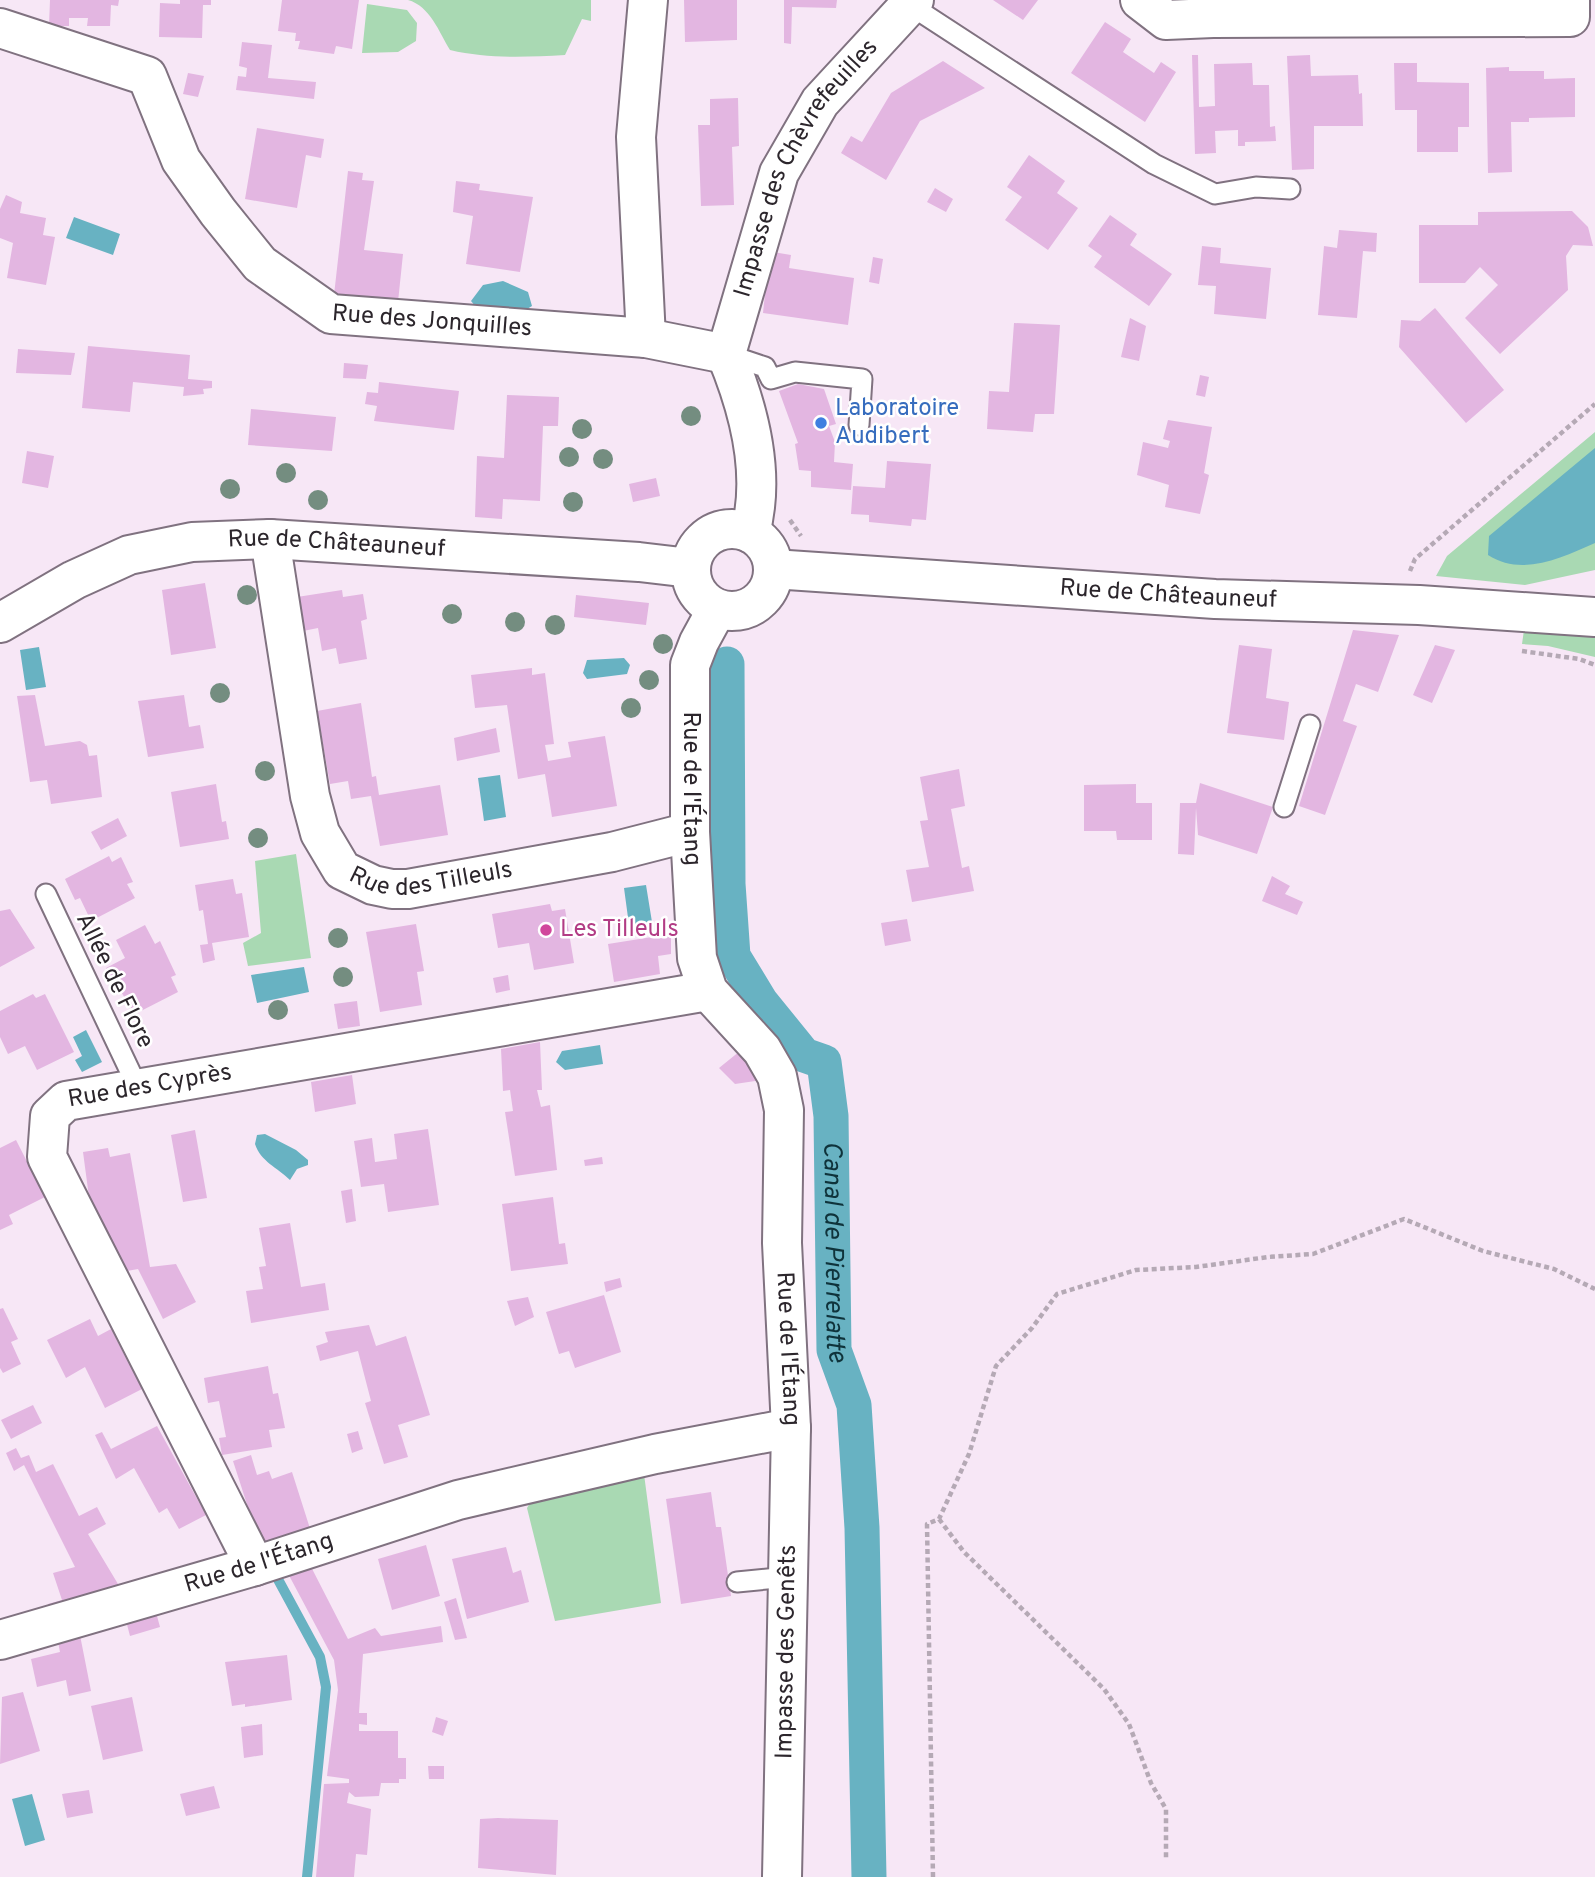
<svg xmlns="http://www.w3.org/2000/svg" width="1595" height="1877" viewBox="0 0 1595 1877" font-family="Overpass,sans-serif">
  <rect width="100%" height="100%" fill="#f7e7f6"/>
  <!-- green -->
  <path fill="#a9d9b3" d="M408 0H591V21L582 19 565 55C526 57 488 59 450 50 439 32 430 6 408 0Z
    M367 4 407 10 417 23 416 41 398 52 362 53Z
    M1595 432V570L1525 585 1436 576 1447 556Z
    M1524 630 1595 632V657L1548 646 1522 644Z
    M296 854 311 958 248 966 243 943 261 933 255 861Z
    M644 1474 661 1603 555 1621 527 1508 535 1495Z"/>
  <!-- water -->
  <path fill="#68b2c2" d="M74 217 120 234 113 255 66 238Z
    M503 281 528 292 532 306 527 309 476 307 471 301 483 285Z
    M1595 448V543C1561 558 1522 577 1488 555L1489 536Z
    M39 647 46 687 26 690 20 650Z
    M624 658 630 665 627 674 587 679 583 673 587 660Z
    M500 775 506 817 484 821 478 778Z
    M646 885 652 922 629 925 624 888Z
    M304 967 309 992 257 1003 251 975Z
    M86 1030 102 1062 82 1072 75 1060 82 1056 73 1037Z
    M600 1045 603 1064 565 1070 556 1062 562 1051Z
    M265 1134 296 1150 308 1160V1165L297 1169 290 1180C277 1167 261 1162 255 1144L257 1135Z
    M32 1794 45 1840 25 1846 12 1799Z"/>
  <g fill="none" stroke-linecap="round" stroke-linejoin="round">
    <!-- stream -->
    <path stroke="#68b2c2" stroke-width="10" d="M274 1572 320 1657 326 1687 307 1877"/>
    <!-- canal -->
    <path stroke="#68b2c2" stroke-width="35" id="s1" d="M727 664 728 884 733 956 761 1002 804 1055 824 1062 831 1116 834 1350 854 1405 862 1528 869 1877"/>
  </g>
  <!-- building -->
  <path fill="#e3b6e1" d="M50 0H119L118 6 111 5 110 26H87L88 18H69V26H49Z
    M180 0H211V5H203L202 38 159 37 160 3 180 4Z
    M282 0H359L352 49 336 46 334 54 298 49 300 41H295L296 33 278 31Z
    M684 0H737V40L685 42Z
    M784 0H837L836 8 792 7 791 44 784 43Z
    M993 0H1038L1023 20Z
    M1105 22 1131 39 1123 52 1154 73 1161 62 1176 72 1145 122 1071 73Z
    M242 42 272 45 268 78 316 82 314 99 236 90 238 76 246 77 247 68 239 66Z
    M1192 55H1198L1199 107 1215 106 1214 64 1252 63 1253 85H1269L1270 127 1275 126 1276 141 1245 142V146H1238V130L1215 131 1216 153 1195 154Z
    M1310 55 1311 76 1358 75 1359 94 1362 93 1363 126H1314V169L1292 170 1287 56Z
    M943 61 985 88 920 121 886 180 841 153 851 136 862 142 891 93Z
    M1394 63H1417V82L1469 83V127H1458V152H1417V110H1395Z
    M1509 67V71H1544V79L1575 78V117L1529 118V122H1511L1512 172 1488 173 1486 68Z
    M188 73 204 76 198 97 183 94Z
    M738 98 739 146 732 147 734 205 701 206 698 125H710V99Z
    M257 128 324 139 321 158 306 155 297 208 245 199Z
    M1029 155 1065 181 1057 193 1078 208 1048 250 1005 220 1022 197 1007 187Z
    M348 171 363 173 362 180 374 181 364 250 403 254 398 302 334 295Z
    M456 181 480 184 479 190 533 197 520 272 466 264 473 216 453 212Z
    M935 188 953 199 946 212 927 202Z
    M6 195 22 202 20 213 46 218 43 235 55 237 46 285 7 278 13 243 0 238V209Z
    M1572 211 1588 227 1593 246 1573 245 1566 256 1568 290 1500 354 1465 318 1498 285 1480 267 1465 283H1419V225H1478V212Z
    M1110 215 1137 234 1130 245 1172 274 1149 306 1094 267 1102 256 1088 246Z
    M1339 230 1377 233 1376 252 1363 251 1357 318 1318 315 1324 246 1337 248Z
    M1202 246 1221 248 1220 263 1271 268 1266 319 1214 314 1216 286 1198 285Z
    M773 252 791 255 789 268 854 278 848 325 763 313 768 266Z
    M873 257 883 259 879 284 869 282Z
    M1435 308 1504 390 1466 423 1399 347 1401 320 1420 321Z
    M1130 318 1146 326 1139 361 1121 357Z
    M1014 323 1060 325 1054 414H1035L1033 432 987 429 989 391 1009 392Z
    M88 346 190 355 188 379 212 381V388L203 389 204 394 183 396 184 387 133 382 130 412 82 408Z
    M18 349 75 353 71 375 16 373Z
    M344 363 368 365 366 379 343 378Z
    M1200 375 1209 377 1205 397 1196 395Z
    M379 382 459 391 454 430 374 421 377 406 365 404 367 392 378 393Z
    M798 384 824 389 836 424 829 426 835 442 834 462 853 464 851 490 811 487V471L799 470 795 444 798 443 779 391Z
    M507 395 559 397 558 426H543L540 501 503 499 502 519 475 517 477 456 504 458Z
    M251 409 336 417 332 451 248 445Z
    M1168 420 1212 427 1204 473 1209 475 1200 514 1165 507 1169 485 1137 475 1143 442 1168 448 1170 441 1163 439Z
    M27 451 54 456 48 488 22 483Z
    M887 461 931 464 926 520 912 519 911 526 869 522V515L851 514 853 486 885 488Z
    M656 478 660 496 633 502 629 484Z
    M205 583 216 648 171 655 162 590Z
    M342 590 343 597 363 594 367 619 361 621 367 659 339 664 336 648 322 651 318 628 303 631 297 597Z
    M576 595 649 603 646 625 574 617Z
    M1353 630 1399 635 1378 692 1356 684 1343 721 1357 726 1325 815 1299 806Z
    M1239 645 1272 649 1266 698 1289 702 1284 740 1227 733Z
    M1435 645 1455 650 1432 703 1413 695Z
    M532 668V675L545 673 554 744 545 745 548 761 571 757 568 742 605 736 617 806 552 817 545 774 518 779 507 705 475 708 471 675Z
    M35 695 45 746 80 741 87 745 89 756 97 755 102 797 51 804 47 780 30 782 17 696Z
    M184 695 189 727 200 725 204 748 148 757 138 701Z
    M361 703 372 777 376 776 379 795 440 785 448 835 380 846 371 796 351 799 348 781 330 784 317 711Z
    M496 728 500 752 457 761 454 738Z
    M959 769 965 806 951 809 962 868 969 866 974 891 912 902 906 870 929 867 920 821 928 820 920 777Z
    M1200 783 1273 807 1257 854 1198 835 1196 808 1194 855 1178 854 1180 803H1196Z
    M216 784 222 822 226 821 229 839 180 847 171 792Z
    M1136 784V803H1152V840H1117L1116 831H1084V785Z
    M118 818 127 836 101 850 91 832Z
    M109 856 112 862 121 857 133 882 127 884 135 898 91 921 80 898 75 900 65 879Z
    M1272 876 1290 886 1285 894 1303 902 1297 915 1262 901Z
    M233 879 236 894 242 893 249 937 212 943 215 960 203 963 200 945 208 944 203 910 199 911 195 885Z
    M550 904 552 911 565 909 574 963 534 970 529 943 498 948 492 914Z
    M10 909 35 948 0 967V911Z
    M907 919 911 941 885 946 881 923Z
    M416 924 424 971 417 972 422 1005 380 1012 366 932Z
    M145 925 155 944 160 941 176 975 171 977 178 992 135 1014 106 968 125 958 116 940Z
    M671 934V954L658 956 660 974 614 982 608 944Z
    M508 975 510 990 496 993 493 978Z
    M33 994 36 998 45 994 74 1052 37 1070 25 1046 8 1054 0 1037V1011Z
    M357 1001 360 1026 338 1029 334 1004Z
    M540 1042 542 1090H537L541 1107 550 1105 557 1170 515 1176 505 1112 513 1111 510 1090 503 1091 501 1049Z
    M740 1051 762 1080 735 1084 719 1068Z
    M352 1075 356 1104 315 1112 311 1082Z
    M428 1129 439 1205 388 1212 384 1184 361 1187 354 1141 372 1138 375 1162 397 1159 394 1134Z
    M195 1130 207 1198 183 1202 171 1135Z
    M16 1140 45 1197 9 1215 13 1224 0 1230V1148Z
    M108 1148 110 1157 130 1153 150 1267 176 1264 196 1302 163 1319 138 1269 127 1271 89 1197 83 1152Z
    M602 1157 603 1164 585 1166 584 1160Z
    M352 1189 356 1221 346 1223 341 1191Z
    M553 1197 559 1244 565 1243 568 1264 511 1271 502 1204Z
    M290 1223 301 1287 325 1283 329 1310 251 1323 246 1291 263 1289 259 1267 266 1266 259 1228Z
    M620 1278 622 1287 606 1292 604 1282Z
    M604 1295 621 1352 575 1368 569 1351 559 1354 546 1312Z
    M528 1297 534 1317 515 1326 507 1301Z
    M3 1308 18 1339 11 1342 21 1364 3 1373 0 1368V1309Z
    M90 1319 98 1336 111 1329 142 1389 105 1408 85 1367 66 1378 47 1340Z
    M369 1325 376 1346 406 1336 430 1415 398 1425 408 1457 384 1464 365 1403 371 1401 358 1351 320 1361 316 1346 328 1342 325 1332Z
    M268 1366 273 1394 278 1393 285 1428 269 1430 272 1447 222 1455 219 1438 226 1437 219 1401 208 1403 204 1378Z
    M33 1405 42 1423 11 1439 1 1420Z
    M157 1426 206 1515 179 1529 167 1508 159 1513 134 1468 116 1479 95 1435 102 1432 111 1449Z
    M358 1431 363 1449 352 1453 347 1434Z
    M16 1448 21 1458 29 1455 36 1472 53 1464 79 1516 97 1507 106 1524 88 1534 121 1589 52 1615 48 1604 62 1600 53 1573 75 1567 24 1465 14 1471 6 1453Z
    M251 1455 257 1475 269 1471 272 1479 292 1472 314 1541 264 1557 233 1461Z
    M711 1492 716 1527H721L731 1596 681 1604 666 1499Z
    M426 1545 440 1596 392 1610 378 1559Z
    M506 1547 513 1573 521 1570 529 1602 467 1619 452 1559Z
    M306 1557 348 1639 375 1628 381 1636 441 1626 443 1642 363 1654 359 1713H367V1725L359 1724V1731H398V1758H406V1779H399V1783H381L379 1796 355 1797 349 1792 347 1803 371 1809 367 1855 356 1854 354 1877H316L324 1784 349 1783V1779L327 1776 338 1690 334 1660 284 1566Z
    M456 1598 467 1638 455 1640 444 1602Z
    M154 1605 160 1627 130 1636 124 1613Z
    M78 1625 91 1691 69 1696 66 1680 37 1687 31 1659 60 1652 56 1632Z
    M287 1655 292 1700 245 1707V1704L232 1706 225 1662Z
    M23 1692 40 1751 0 1764 2 1697Z
    M132 1697 143 1751 103 1760 91 1706Z
    M436 1717 448 1721 443 1736 432 1732Z
    M262 1724 263 1755 244 1758 241 1727Z
    M428 1766H444V1779H429Z
    M214 1786 220 1808 186 1816 180 1794Z
    M89 1790 93 1813 67 1818 62 1794Z
    M498 1818 558 1820 556 1875 478 1868 480 1819Z"/>
  <g fill="none" stroke-linecap="round" stroke-linejoin="round">
    <!-- lane casing -->
    <g stroke="#807280" stroke-width="23">
      <path id="lane" d="M910 5 1154 164 1215 194 1256 187 1290 189
        M726 354 765 367 771 379 795 372 862 379 859 425
        M1284 807 1310 725
        M46 894 138 1088
        M737 1582 788 1577"/>
    </g>
    <!-- street casing -->
    <g stroke="#807280" stroke-width="42">
      <g id="street">
        <path d="M1140 0 1166 20 1213 18"/>
        <path d="M1213 0V18L1570 17V0"/>
        <path id="s2" d="M0 28 147 76 181 160 218 212 260 264 331 314 646 338 726 354"/>
        <path d="M646 338 636 137 648 0"/>
        <path id="s3" d="M726 354 779 173 820 102 914 0"/>
        <path d="M726 354C749 409 766 475 750 533"/>
        <path id="s4" d="M270 539 310 796 320 833 342 870 373 885 392 889H408L612 852 690 832"/>
        <path id="s5" d="M717 609 699 642 690 665V832L697 958 708 991 762 1050 777 1076 784 1110 782 1243 791 1428 782 1877"/>
        <path id="s6" d="M255 1566 47 1157 50 1116 66 1101 708 991"/>
        <path id="s7" d="M0 1640 255 1566 458 1500 655 1454 791 1428"/>
      </g>
    </g>
    <!-- secondary casing -->
    <g stroke="#807280" stroke-width="42">
      <g id="secondary">
        <circle cx="732" cy="570" r="41"/>
        <path id="s8" d="M773 569 1215 599 1419 605 1595 617"/>
        <path id="s9" d="M0 623 74 580 129 555 192 542 270 539 639 562 690 568"/>
      </g>
    </g>
    <!-- path -->
    <path stroke="#b5a9b5" stroke-width="4.5" stroke-dasharray="5 3.5" stroke-linecap="butt" d="M790 520 801 536
      M1410 571 1415 559 1595 404
      M1522 651 1579 659 1595 665
      M939 1519 964 1552 1104 1689 1129 1724 1151 1783 1166 1809V1858
      M933 1877 927 1524 939 1519 969 1454 996 1366 1032 1328 1057 1294 1136 1270 1196 1267 1268 1257 1313 1254 1404 1219 1483 1251 1554 1269 1595 1289"/>
    <!-- lane -->
    <use href="#lane" stroke="#fff" stroke-width="19"/>
    <!-- street -->
    <use href="#street" stroke="#fff" stroke-width="38"/>
    <!-- secondary -->
    <use href="#secondary" stroke="#fff" stroke-width="38"/>
  </g>
  <!-- trees -->
  <g fill="#748d80">
    <circle cx="691" cy="416" r="10"/>
    <circle cx="582" cy="429" r="10"/>
    <circle cx="569" cy="457" r="10"/>
    <circle cx="603" cy="459" r="10"/>
    <circle cx="286" cy="473" r="10"/>
    <circle cx="230" cy="489" r="10"/>
    <circle cx="318" cy="500" r="10"/>
    <circle cx="573" cy="502" r="10"/>
    <circle cx="247" cy="595" r="10"/>
    <circle cx="452" cy="614" r="10"/>
    <circle cx="515" cy="622" r="10"/>
    <circle cx="555" cy="625" r="10"/>
    <circle cx="663" cy="644" r="10"/>
    <circle cx="649" cy="680" r="10"/>
    <circle cx="220" cy="693" r="10"/>
    <circle cx="631" cy="708" r="10"/>
    <circle cx="265" cy="771" r="10"/>
    <circle cx="258" cy="838" r="10"/>
    <circle cx="338" cy="938" r="10"/>
    <circle cx="343" cy="977" r="10"/>
    <circle cx="278" cy="1010" r="10"/>
  </g>
  <!-- markers -->
  <circle fill="#3f7fe0" stroke="#fff" stroke-width="2.5" cx="821" cy="423" r="7"/>
  <circle fill="#d1479c" stroke="#fff" stroke-width="2.5" cx="546" cy="930" r="7"/>
  <g text-anchor="middle" dominant-baseline="central" stroke-width="5" stroke-linejoin="round" paint-order="stroke">
    <!-- street labels -->
    <g font-size="24" fill="#2c262c" stroke="#fff">
      <text stroke="none"><textPath href="#s3" startOffset="205">Impasse des Chèvrefeuilles</textPath></text>
      <text stroke="none"><textPath href="#s2" startOffset="564">Rue des Jonquilles</textPath></text>
      <text stroke="none"><textPath href="#s9" startOffset="355">Rue de Châteauneuf</textPath></text>
      <text stroke="none"><textPath href="#s8" startOffset="396">Rue de Châteauneuf</textPath></text>
      <text stroke="none"><textPath href="#s5" startOffset="186">Rue de l'Étang</textPath></text>
      <text stroke="none"><textPath href="#s4" startOffset="434">Rue des Tilleuls</textPath></text>
      <text transform="translate(114 981) rotate(64)">Allée de Flore</text>
      <text stroke="none"><textPath href="#s6" startOffset="607">Rue des Cyprès</textPath></text>
      <text stroke="none"><textPath href="#s5" startOffset="774">Rue de l'Étang</textPath></text>
      <text stroke="none"><textPath href="#s7" startOffset="270">Rue de l'Étang</textPath></text>
      <text transform="translate(787 1652) rotate(-89)">Impasse des Genêts</text>
    </g>
    <!-- shop labels -->
    <g font-size="24" fill="#366cbe" stroke="#fff" text-anchor="start">
      <text x="835" y="409">Laboratoire<tspan x="835" dy="28">Audibert</tspan></text>
    </g>
    <!-- hotel labels -->
    <g font-size="24" fill="#b23c85" stroke="#fff" text-anchor="start">
      <text x="560" y="930">Les Tilleuls</text>
    </g>
    <!-- water labels -->
    <g font-size="26" font-style="italic" fill="#0f333b" stroke="#fff">
      <text stroke="none"><textPath href="#s1" startOffset="626">Canal de Pierrelatte</textPath></text>
    </g>
  </g>
</svg>
